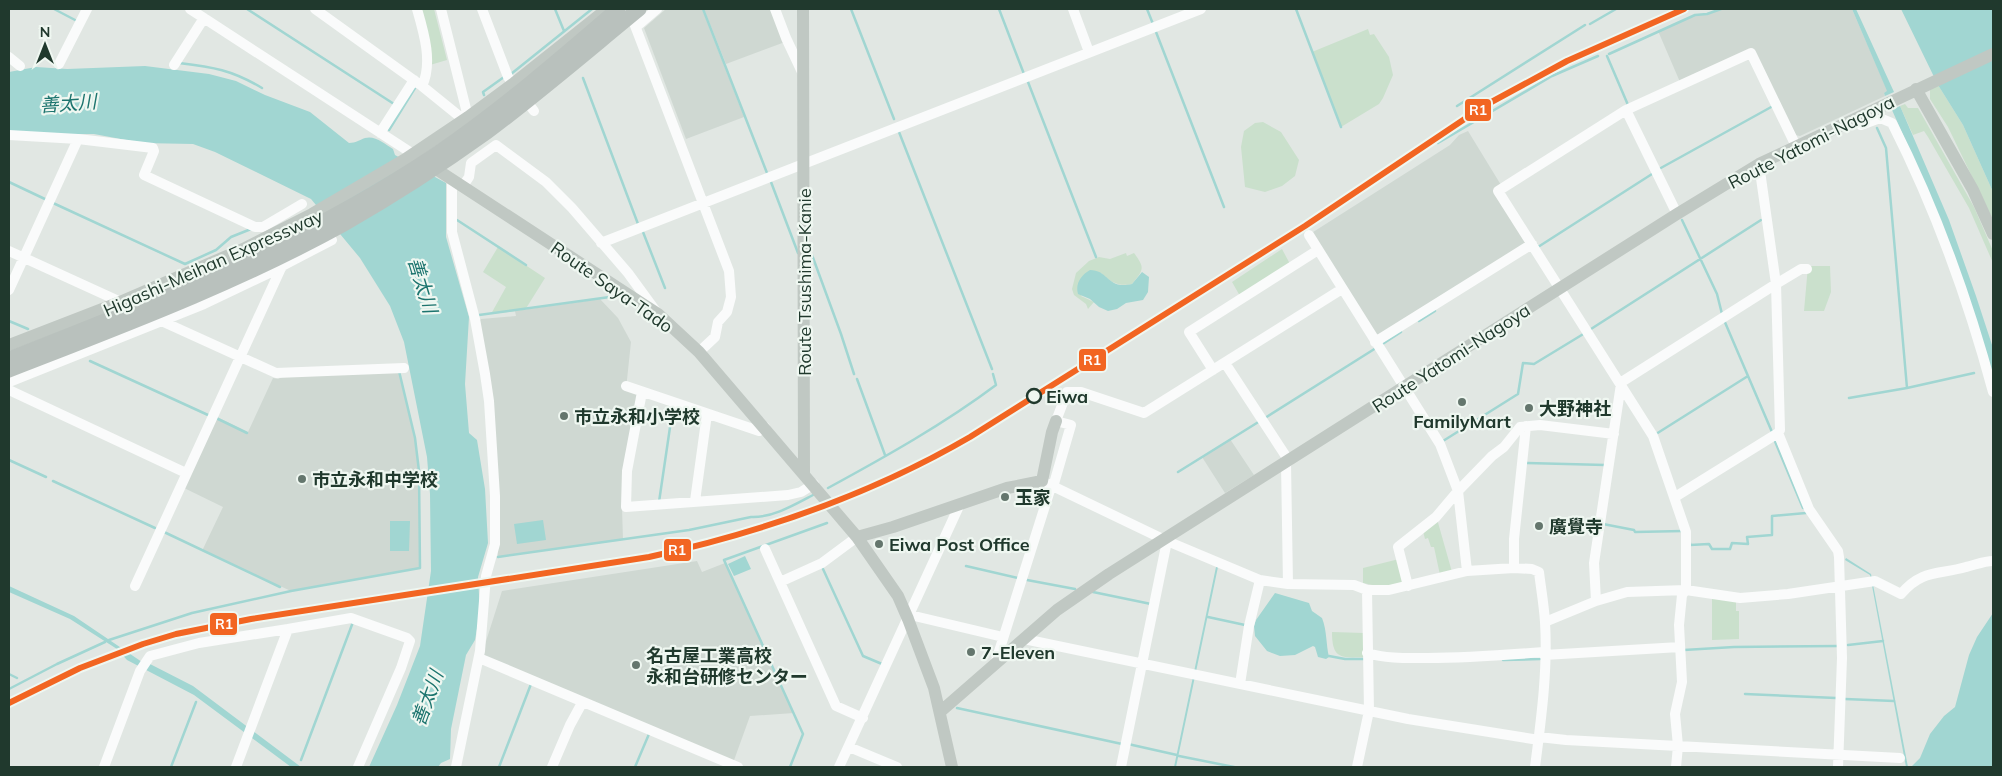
<svg xmlns="http://www.w3.org/2000/svg" width="2002" height="776" viewBox="0 0 2002 776" font-family="Mulish,'Noto Sans JP',sans-serif">
  <rect width="100%" height="100%" fill="#e1e7e3"/>
  <!-- built -->
  <path fill="#cfd8d2" d="M666 9H702L744 117 686 139 644 28Z
    M704 9H772L785 42 726 64Z
    M1721 9H1852L1888 92 1884 93 1885 96 1800 136 1795 135 1753 50 1680 82 1658 31 1695 15 1707 14Z
    M1468 131 1501 185 1495 189 1529 244 1377 338 1310 234 1450 145 1459 135Z
    M600 299 618 318 631 342 626 389 639 395 622 508 623 540 498 557 478 322 481 319 516 316 515 311Z
    M399 371 415 438 419 471 420 568 291 591 202 551 223 507 182 487 215 416 248 432 273 378 278 379 288 374Z
    M1230 439 1254 475 1225 493 1202 457Z
    M697 561 702 572 725 563 794 713 750 716 733 763 481 657 502 591Z"/>
  <!-- green -->
  <path fill="#cae0cc" d="M419 9H434L447 60 430 65Z
    M1368 29 1370 35 1374 34 1389 57 1393 75 1383 98 1379 104 1341 127 1312 52Z
    M1938 85 1963 125 1993 192V220L1948 127 1930 99V89Z
    M1905 104 1908 108H1918L1974 207 1993 251V263L1969 208 1928 137 1924 131 1913 135 1900 106Z
    M1263 122 1281 132 1299 160 1295 176 1282 186 1265 192 1245 187 1241 147 1244 131 1255 123Z
    M498 247 545 278 525 310 491 314 506 287 483 272Z
    M1282 249 1290 264 1240 296 1232 282Z
    M1126 253 1127 256 1134 253C1145 268 1144 269 1132 284 1118 287 1111 282 1101 273L1081 296 1094 302 1088 309 1086 304 1074 295 1072 289 1076 273 1089 261 1099 257 1110 259Z
    M1808 266H1830L1831 292 1824 311H1804Z
    M1437 519 1452 572 1440 575 1434 547H1431L1428 538 1425 539 1423 531Z
    M1399 559 1405 582 1382 587 1363 583V568Z
    M1712 597 1736 600V611H1739V639L1712 640Z
    M1332 632 1364 633 1365 657C1341 658 1332 659 1332 632Z"/>
  <!-- water -->
  <path fill="#a1d6d2" d="M1852 9H1856L1894 92 1885 96 1884 93 1887 91Z
    M1901 9H1993V192L1963 125 1938 85Z
    M145 66 209 74 236 81 265 95 310 112 349 143C356 143 359 140 365 138 375 135 385 144 393 149L395 155 446 183V237L469 317 465 384 469 433 477 440 485 489 488 543 478 577 480 612 475 640 466 655 451 729 450 759 441 763 438 767H369L397 705 420 646 431 571 430 494 427 457 404 342 390 306 360 258 311 199 215 152 193 144 142 143 94 134H60L9 131V72L36 67 67 69Z
    M1900 106 1949 220 1976 296 1993 348V378L1911 153 1892 110Z
    M1090 270C1109 270 1107 290 1132 284L1142 272 1149 277 1148 292 1143 300 1126 303 1117 309 1108 311 1099 307 1090 299 1078 294C1075 284 1081 275 1090 270Z
    M543 520 546 540 517 544 514 524Z
    M390 521H410L409 551H390Z
    M745 556 751 569 734 576 728 564Z
    M1846 558 1871 574 1908 767H1906L1870 575 1845 560Z
    M1216 567H1218L1176 767H1174Z
    M9 586 74 616 142 662 150 664 193 686 301 767H291L194 695 127 660 117 649 70 619 9 592Z
    M1275 593 1309 603 1312 611 1322 618C1327 630 1326 645 1329 657L1326 659 1318 657 1315 647 1313 646 1295 655 1280 656 1267 651 1255 636 1254 626 1256 620Z
    M1993 613V767H1911L1920 758 1930 734 1944 716 1955 707 1969 655 1977 637Z"/>
  <g fill="none" stroke-linecap="round" stroke-linejoin="round">
    <!-- stream -->
    <path stroke="#a1d6d2" stroke-width="2.5" d="M54 9 77 21
      M247 9 394 104
      M555 9 564 31
      M703 9 767 173
      M851 9 894 119
      M999 9 1024 74
      M1147 9 1153 24
      M1296 9 1341 127
      M1590 24 1616 9
      M1156 32 1224 207
      M1609 54 1695 15 1707 14 1721 9
      M1607 56 1628 105
      M179 63C213 67 232 70 262 88
      M511 74 592 9
      M583 78 638 224
      M1028 82 1096 257
      M484 95 483 92 504 77
      M1457 106 1585 25
      M1877 128 1886 148 1907 388
      M389 130 415 88
      M899 132 992 369
      M1438 143 1552 76 1598 56
      M1659 169 1773 106
      M9 182 47 200
      M771 182 798 253
      M53 203 185 264 216 250 231 237 251 229
      M457 220 526 265
      M1682 220 1717 294 1722 314
      M643 232 665 288
      M1538 247 1652 174
      M812 255 841 334 854 374
      M479 315 617 296
      M1724 320 1772 432
      M9 321 28 329
      M1419 321 1435 311
      M1591 329 1761 220
      M1381 345 1401 332
      M90 361 208 415
      M857 379 885 455
      M1849 398 1907 388 1974 373
      M216 418 247 433
      M1265 418 1376 348
      M1656 434 1748 376
      M1774 439 1803 508
      M1443 441 1518 394 1523 363 1534 364 1585 333
      M9 460 46 477
      M1527 463 1605 465
      M1178 472 1260 421
      M53 481 155 528
      M828 488C885 457 944 424 996 385L993 374
      M659 502 673 407
      M1603 524 1634 530 1635 532 1683 531
      M164 532 280 587
      M1690 543V545L1709 544 1712 549H1730L1732 543 1748 544 1747 537 1772 535V516L1806 513
      M498 557 689 530 751 517C772 518 794 505 813 495
      M966 566 1018 578
      M823 569 863 656 882 664
      M1027 580 1075 589
      M1093 592 1151 604
      M1208 617 1245 625
      M109 640 192 613 291 591 420 568 419 471 415 438 399 371
      M1848 645 1883 641
      M1684 650 1734 647 1838 646
      M1329 656 1345 659H1365
      M1503 660 1540 659
      M9 674 17 678
      M9 689 57 664 105 642
      M1745 694 1836 698
      M1845 699 1894 701
      M957 708 1122 744
      M1128 744 1177 755
      M1179 756 1234 767
      M301 760 353 622
      M171 767 196 702
      M499 767 531 684
      M635 767 649 734
      M790 767 803 734 724 560 827 523"/>
    <!-- minor -->
    <path stroke="#fafbfb" stroke-width="10" d="M190 9 413 154
      M315 9 422 86 464 120
      M417 9C424 33 433 63 422 86
      M441 9 468 117
      M482 9 508 77 534 111
      M775 9 786 38 802 72
      M1073 9 1089 52
      M629 10 729 271 731 297 727 312 718 322 715 337 699 352
      M636 27 657 9
      M9 57 20 66
      M59 64 87 9
      M174 65 204 18
      M1626 110 1677 214
      M1857 118 1861 125 1880 118 1892 123C1935 208 1968 299 1993 392
      M380 133 414 80
      M9 135 78 139
      M1759 164 1776 284 1780 430 1778 433 1809 509 1838 551 1839 557 1842 658 1838 767
      M452 179V232L475 319 485 374 489 401 495 496V544L486 576 480 651 456 767
      M463 186 469 177 471 163 496 145 546 182 572 208 628 273 655 310
      M1309 235 1440 444 1458 491 1467 571
      M601 243 1201 9
      M9 251 123 303
      M9 290 78 139 153 148 154 151 144 175 255 227H263L302 204
      M146 314 276 373 404 368
      M1375 342 1532 244
      M1225 363 1289 461
      M1213 370 1189 332 1318 250
      M9 382 204 304 282 267
      M1620 383 1776 284 1801 269H1807
      M626 386 759 431 765 427
      M9 390 186 473
      M642 392 627 471 626 507 788 495 801 492 814 484
      M1286 463 1288 584
      M1042 481 1167 541 1260 580 1288 584 1354 585 1367 590H1389L1467 571 1514 568 1532 569 1539 572C1541 589 1544 605 1545 622 1548 670 1541 720 1535 767
      M1053 487 1071 425 1056 421 1067 392H1081L1144 413 1342 289
      M1675 497 1778 433
      M695 501 707 414
      M765 549 836 706 863 718
      M1514 568V539L1526 426
      M780 582 822 563 857 537
      M135 586 282 266 332 240
      M1408 586 1398 547 1436 517 1458 491 1492 456 1504 447 1520 427 1540 425 1614 434
      M1596 601 1594 563 1621 384
      M910 615 1003 637
      M1545 622 1596 601 1627 592 1686 590 1740 598 1788 594 1875 581 1901 594C1922 569 1939 575 1966 567 1975 565 1984 561 1993 561
      M1024 639 1408 719 1539 740
      M1367 653C1387 659 1408 658 1428 658 1467 658 1506 655 1544 652
      M1544 655 1680 647
      M479 658 738 767
      M995 664 1051 487
      M1240 684 1249 626 1260 580
      M1539 737 1566 740 1900 758
      M849 747 897 767
      M104 767 140 671 150 656 199 643 288 629
      M236 767 288 629 351 618 407 638 410 641 401 668 358 767
      M552 767 570 725 582 703
      M839 767 960 504
      M1121 767 1167 541
      M1357 767 1369 711 1367 590
      M1676 767 1678 746 1675 714 1682 682 1679 625 1682 595 1686 590V532L1653 436 1498 191 1626 110 1751 53 1796 146"/>
    <!-- major -->
    <path stroke="#c0c8c3" stroke-width="12" d="M803 9 804 473
      M1916 89 1973 190 1993 234
      M413 154 658 314 699 352 857 537 898 596 908 619 934 688 952 767
      M9 345 120 302 243 249 312 214 404 160 468 117 514 83 607 9
      M857 537 893 527 1007 488 1042 481 1052 432 1056 421
      M940 712 1057 610 1109 574 1677 214 1759 164 1993 54"/>
    <!-- highway -->
    <path stroke="#b9c1bd" stroke-width="15" d="M9 359C157 301 305 243 438 153 502 109 560 59 618 9
      M9 370C122 326 237 283 344 224 393 196 441 165 487 132 539 93 589 50 639 9"/>
    <!-- rail-1 casing -->
    <g stroke="#eff7f1" stroke-width="10">
      <path id="rail-1" d="M9 703 80 668 143 644 176 634 251 619 649 557C759 533 872 494 970 437L1305 226 1484 106 1567 61 1684 9"/>
    </g>
    <!-- rail-1 -->
    <use href="#rail-1" stroke="#f26522" stroke-width="6"/>
  </g>
  <!-- markers -->
  <circle fill="#eff7f1" stroke="#20392d" stroke-width="2.5" cx="1034" cy="396" r="7"/>
  <g fill="#64766d" stroke="#eff7f1" stroke-width="2">
    <circle cx="1462" cy="402" r="5"/>
    <circle cx="1529" cy="408" r="5"/>
    <circle cx="564" cy="416" r="5"/>
    <circle cx="302" cy="479" r="5"/>
    <circle cx="1005" cy="497" r="5"/>
    <circle cx="1539" cy="526" r="5"/>
    <circle cx="879" cy="544" r="5"/>
    <circle cx="971" cy="652" r="5"/>
    <circle cx="636" cy="665" r="5"/>
  </g>
  <g text-anchor="middle" dominant-baseline="central" stroke-width="4.5" stroke-linejoin="round" paint-order="stroke">
    <!-- street labels -->
    <g font-size="18" fill="#20392d" stroke="#eff7f1">
      <text transform="translate(1811 142) rotate(-27)">Route Yatomi-Nagoya</text>
      <text transform="translate(213 263) rotate(-24)">Higashi-Meihan Expressway</text>
      <text transform="translate(804 282) rotate(-90)">Route Tsushima-Kanie</text>
      <text transform="translate(612 287) rotate(35)">Route Saya-Tado</text>
      <text transform="translate(1451 358) rotate(-33)">Route Yatomi-Nagoya</text>
    </g>
    <!-- stop labels -->
    <g font-size="18" font-weight="bold" fill="#20392d" stroke="#eff7f1" text-anchor="start">
      <text x="1046" y="396">Eiwa</text>
    </g>
    <!-- poi labels -->
    <g font-size="18" font-weight="bold" fill="#20392d" stroke="#eff7f1" text-anchor="start">
      <text x="1539" y="408">大野神社</text>
      <text x="574" y="416">市立永和小学校</text>
      <text x="1462" y="421" text-anchor="middle">FamilyMart</text>
      <text x="312" y="479">市立永和中学校</text>
      <text x="1015" y="497">玉家</text>
      <text x="1549" y="526">廣覺寺</text>
      <text x="889" y="544">Eiwa Post Office</text>
      <text x="981" y="652">7-Eleven</text>
      <text x="646" y="655">名古屋工業高校<tspan x="646" dy="21">永和台研修センター</tspan></text>
    </g>
    <!-- water labels -->
    <g font-size="19" font-style="italic" fill="#1c746e" stroke="#eff7f1">
      <text transform="translate(68 103) rotate(-4)">善太川</text>
      <text transform="translate(423 285) rotate(73)">善太川</text>
      <text transform="translate(427 698) rotate(-70)">善太川</text>
    </g>
  </g>
  <g stroke="#eff7f1" stroke-width="2">
    <rect x="1464" y="98" width="28" height="24" rx="5" fill="#f26522"/>
    <rect x="1078" y="348" width="29" height="24" rx="5" fill="#f26522"/>
    <rect x="663" y="538" width="29" height="24" rx="5" fill="#f26522"/>
    <rect x="209" y="612" width="29" height="24" rx="5" fill="#f26522"/>
  </g>
  <g font-size="14" text-anchor="middle" font-weight="bold" fill="#fff">
    <text x="1478" y="115">R1</text>
    <text x="1092" y="365">R1</text>
    <text x="677" y="555">R1</text>
    <text x="224" y="629">R1</text>
  </g>
  <!-- border -->
  <rect width="2002" height="776" fill="none" stroke="#20392d" stroke-width="20"/>
  <!-- north arrow -->
  <g transform="translate(45 45)" stroke="#eff7f1" stroke-width="4" paint-order="stroke">
  <path d="M0-4L9 19L0 12L-9 19Z" fill="#20392d"/>
  <text y="-8" font-size="14" font-weight="bold" text-anchor="middle" fill="#20392d">N</text>
  </g>
</svg>
